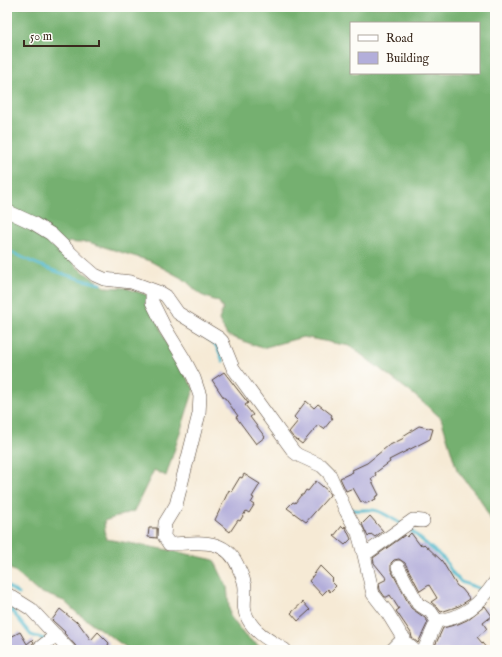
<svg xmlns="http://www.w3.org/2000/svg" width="502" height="657" viewBox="0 0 502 657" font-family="'IM FELL English',serif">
  <rect width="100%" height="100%" fill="#fdfcf7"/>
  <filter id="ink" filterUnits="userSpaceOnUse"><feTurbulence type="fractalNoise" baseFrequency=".025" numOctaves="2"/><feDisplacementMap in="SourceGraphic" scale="8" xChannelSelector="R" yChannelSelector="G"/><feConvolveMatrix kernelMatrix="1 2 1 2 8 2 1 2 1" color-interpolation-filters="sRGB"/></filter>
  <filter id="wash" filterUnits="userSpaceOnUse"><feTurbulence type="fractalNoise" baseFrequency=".012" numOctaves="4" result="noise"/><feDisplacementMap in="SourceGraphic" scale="16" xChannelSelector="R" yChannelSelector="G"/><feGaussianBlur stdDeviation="0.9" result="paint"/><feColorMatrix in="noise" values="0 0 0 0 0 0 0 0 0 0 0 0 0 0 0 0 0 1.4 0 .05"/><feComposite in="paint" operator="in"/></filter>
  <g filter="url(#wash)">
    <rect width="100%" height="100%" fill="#f6ead5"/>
    <!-- forest -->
    <path fill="#74b06f" stroke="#586d46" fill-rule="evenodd" d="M7 7H495V528L480 499 457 470 441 418 413 394 350 346 303 337 262 348 227 335 219 320 223 309 219 302 201 295 185 280 150 261 88 242 78 243 69 242 61 249 78 268 105 287 126 288 147 295 169 349 194 389 166 476 154 470 134 511 104 521 106 539 174 551 214 560 227 587 230 616 245 636 265 650H130L77 613 64 601 37 591 14 571 7 567ZM351 23H479V73H351Z"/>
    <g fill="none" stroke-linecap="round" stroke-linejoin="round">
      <!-- stream -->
      <path stroke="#4fb8cc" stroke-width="3" d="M7 250C38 266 66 277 101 284
        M207 338 217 347 223 361
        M351 509C356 512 366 509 373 510 382 511 393 519 401 524
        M408 528 445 560 452 572 461 582 478 588 482 592
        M7 586 19 594
        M488 596 495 599
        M16 602 12 611 31 635 44 639"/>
    </g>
    <g id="blocks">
      <!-- building -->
      <path fill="#b3aeda" d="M224 372 248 403 245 405 253 415 250 417 265 437 256 444 236 417 238 416 225 398H224L212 380Z
        M306 401 314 408 318 404 332 415 331 417 333 418 324 429 318 425 302 444 293 437 289 432 298 421 294 417Z
        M419 426 433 429 430 439 389 460 390 462 375 473 376 475 371 479 379 495 375 497 376 499 367 503H364L363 501 361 502 353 488 346 491 340 478 353 472 352 470 367 463 388 446 404 438 403 436Z
        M244 474 260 484 252 497 254 498 251 503 254 505 249 513 246 511 240 521 238 520 230 532 215 520 229 490 231 492 240 477 242 478Z
        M316 481 328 491 330 495 306 522 287 508 293 502 295 503 301 495H303L306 490 308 491Z
        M370 516 383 531 375 537 371 534 368 537 362 524Z
        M342 526 344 528 345 526 351 539 345 545 334 536Z
        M149 528H157V538L148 537Z
        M411 533 420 545 421 544 423 545 424 544 442 561 457 586 462 589 470 599 459 606 441 612 437 607 431 602 437 598 429 585 420 591 405 563 399 559 394 560 391 563V570L411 608 425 618 428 622 418 643 412 638 411 633 396 611 399 609 390 595 387 597H385L380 590 379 583 387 579 374 563 373 558 405 535 407 537Z
        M320 566 333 579 331 581 336 586 330 592 328 589 322 595 309 581Z
        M303 602 310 610 298 621 291 613Z
        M485 606 492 616 483 623 487 629 477 637 488 650H433L443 628 458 624 467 620Z
        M60 609 76 622 77 621 91 640 98 632 109 643 108 645 114 650H77L75 645 64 633 65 632 52 620Z
        M20 632 27 644 32 640 34 642 30 647 29 650H7V639Z"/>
    </g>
  </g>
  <g filter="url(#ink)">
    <use href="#blocks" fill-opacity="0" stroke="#574739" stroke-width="1"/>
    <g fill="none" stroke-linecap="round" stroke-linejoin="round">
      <!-- minor casing -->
      <g stroke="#574739" stroke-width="14">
        <path id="minor" d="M7 211 33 223 51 234 80 262 95 275 104 279 131 282 161 293 166 296 178 313 219 338 222 341 233 368 294 452 298 455 322 466 329 473 346 511 358 533 364 555 373 594 387 612 406 643 414 650
          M152 290V302L165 328 184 359 194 378 200 396 199 414 176 505 165 523 164 536 169 544C198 543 227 536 239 569 242 575 245 583 245 589 245 600 242 609 248 619 256 634 271 641 285 650
          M364 555 413 520 423 521
          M398 567 418 604 431 612 437 621
          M7 594 31 609 69 650
          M37 650 56 635
          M392 650 404 638
          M424 650 437 621C464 618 480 604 495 582"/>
      </g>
      <!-- minor -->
      <use href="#minor" stroke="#fff" stroke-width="13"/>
    </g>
  </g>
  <!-- margin -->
  <rect width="502" height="657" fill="none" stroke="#fdfcf7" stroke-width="24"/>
  <!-- legend -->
  <rect x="350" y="22" width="130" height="52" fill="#fdfcf7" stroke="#afa8a0"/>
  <rect x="358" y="35" width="20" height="6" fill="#ffffff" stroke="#afa8a0"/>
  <text x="386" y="42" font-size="12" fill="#3b2a1e">Road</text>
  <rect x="358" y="52" width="20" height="12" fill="#b3aeda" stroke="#afa8a0"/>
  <text x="386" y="62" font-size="12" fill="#3b2a1e">Building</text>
  <!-- scale -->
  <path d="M24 40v6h75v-6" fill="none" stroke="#3b2a1e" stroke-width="2"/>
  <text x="30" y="40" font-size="12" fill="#3b2a1e" stroke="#fdfcf7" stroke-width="3" paint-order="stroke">50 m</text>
</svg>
